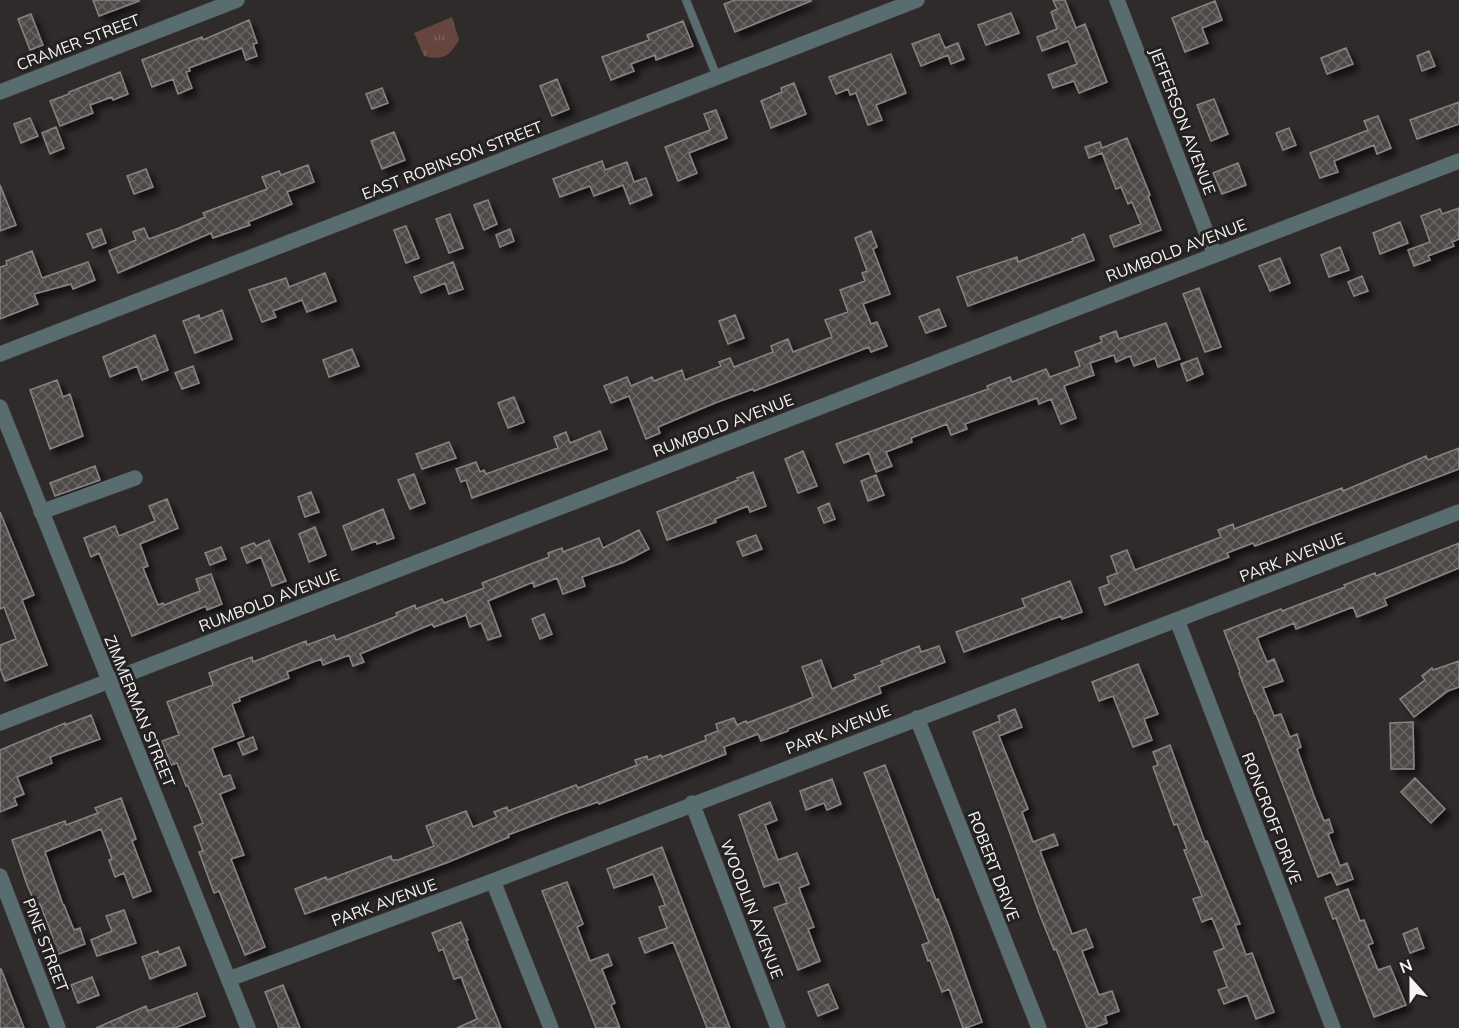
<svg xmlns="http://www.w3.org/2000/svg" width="1459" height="1028" viewBox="0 0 1459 1028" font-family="Mulish,sans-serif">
  <defs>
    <pattern id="grass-tufts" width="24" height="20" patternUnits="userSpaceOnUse" patternTransform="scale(1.5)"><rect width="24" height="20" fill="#65453e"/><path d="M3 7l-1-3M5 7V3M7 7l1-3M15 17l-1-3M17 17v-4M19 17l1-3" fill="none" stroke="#7c605a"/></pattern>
    <pattern id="building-cross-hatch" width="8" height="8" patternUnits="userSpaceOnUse" patternTransform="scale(1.5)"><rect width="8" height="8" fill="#4d4a49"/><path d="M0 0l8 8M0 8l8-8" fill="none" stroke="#676564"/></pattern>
    <filter id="shadow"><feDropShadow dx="5.5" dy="5.5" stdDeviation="3" flood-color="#0009"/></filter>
  </defs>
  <rect width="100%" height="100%" fill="#2e2b2a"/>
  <!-- grass -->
  <path fill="url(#grass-tufts)" d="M452 17 459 40C450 56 442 61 424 56L414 33Z"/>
  <!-- building -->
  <path fill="url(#building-cross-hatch)" stroke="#878483" stroke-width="1.5" filter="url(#shadow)" d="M93 0H138L139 1 99 16Z
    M735 0H810L811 1 735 32 724 4Z
    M1053 0H1065L1076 28 1085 24 1107 82 1079 93 1074 81 1053 88 1048 75 1077 64 1068 41 1042 51 1037 37 1057 29 1051 12 1057 9Z
    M1215 1 1222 20 1202 28 1208 43 1185 52 1172 18Z
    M1011 13 1019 33 986 45 978 25Z
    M31 14 43 45 30 50 18 19Z
    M249 20 257 43 253 44 257 56 246 60 242 48 189 68 190 71 186 72 192 88 178 94 173 79 152 87 142 60 202 37 203 40Z
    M683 21 693 46 656 60 655 55 631 64 634 71 611 80 602 57 649 40 647 35Z
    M939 34 945 48 958 43 964 59 951 64 948 55 921 66 912 44Z
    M1346 48 1353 64 1327 74 1321 58Z
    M1429 51 1435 66 1422 71 1417 56Z
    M891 54 906 93 876 105 882 120 868 125 856 93 850 95 848 89 836 94 829 77Z
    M120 72 128 94 113 100 112 97 90 105 93 113 60 126 50 101 69 94V92Z
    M557 79 569 109 552 116 540 86Z
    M794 83 806 114 771 128 761 101 782 92 781 88Z
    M382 88 388 103 372 109 366 94Z
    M1214 99 1228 134 1211 141 1197 105Z
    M1459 102V124L1417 139 1410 120Z
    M716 110 727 138 689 153 697 173 678 181 665 147 710 130 704 114Z
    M1378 116 1391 148 1377 154 1374 145 1334 161 1338 172 1320 178 1310 153 1368 130 1364 121Z
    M30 118 38 136 21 143 14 124Z
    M56 127 64 148 50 154 42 133Z
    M1289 128 1296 145 1283 150 1276 133Z
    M394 132 405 160 382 169 371 141Z
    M1127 138 1150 195 1148 196 1161 230 1114 247 1110 236 1141 224 1132 202 1128 204 1121 187 1116 189 1102 153 1089 158 1085 147 1100 142 1102 148Z
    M602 161 605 170 627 162 634 182 646 178 652 195 630 204 623 185 594 196 590 186 560 197 553 179Z
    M1238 163 1246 185 1222 194 1213 173Z
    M308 165 314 182 287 192 292 204 248 222 250 225 213 238 211 233 118 273 109 251 136 240 133 232 144 228 149 239 179 228 205 217 203 213 267 189 262 177 279 171 281 175Z
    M146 169 153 187 134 194 127 176Z
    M0 185 16 225 0 231Z
    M488 200 497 224 484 230 474 205Z
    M1459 208V239L1452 242 1454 246 1428 256 1430 260 1414 266 1408 250 1430 242 1421 216 1440 209 1442 214Z
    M450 214 463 248 449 253 436 219Z
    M1400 222 1408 243 1380 254 1373 233Z
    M406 226 419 258 406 263 394 230Z
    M101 229 106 243 93 248 87 234Z
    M510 229 514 241 500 247 496 235Z
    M871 231 877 247 873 249 890 294 863 304 871 324 877 322 887 346 871 352 869 347 754 391 753 389 715 403 658 427 660 433 646 439 629 396 611 403 604 386 627 377 631 386 652 377 654 381 682 370 685 380 721 366 719 362 730 358 734 367 773 352 771 346 788 339 793 352 832 337 825 320 848 312 840 290 865 281 862 273 867 271 855 238Z
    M1084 234 1094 260 968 306 957 277 1017 257 1018 262 1073 241 1072 239Z
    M1340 247 1349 270 1329 277 1321 255Z
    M32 251 42 278 88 262 95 280 73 289 71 284 34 294 38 304 0 319V267L7 265 6 261Z
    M1280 258 1290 283 1270 291 1259 266Z
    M453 262 463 289 449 294 445 283 421 293 414 277Z
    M325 273 336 301 307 312 302 300 273 311 276 317 262 322 249 290 286 278 289 287Z
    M1362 276 1368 291 1354 296 1348 282Z
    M1199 288 1221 347 1205 352 1183 294Z
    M939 309 946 326 926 333 919 317Z
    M222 310 232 339 195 353 183 321 199 315 200 319Z
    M735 315 744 338 728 344 719 321Z
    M1166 323 1180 359 1158 367 1155 358 1134 366 1130 356 1116 362 1114 355 1090 363 1094 375 1064 386 1076 418 1061 424 1051 399 1039 404 1037 398 965 424 967 429 951 435 947 424 911 438 912 442 886 452 892 466 876 472 869 453 844 463 836 444 988 389 987 386 1010 377 1012 382 1046 369 1050 377 1080 366 1075 352 1102 342 1100 337 1116 331 1119 339Z
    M155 335 168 370 142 380 137 366 110 377 103 357Z
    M352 349 359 366 329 377 323 360Z
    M1197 358 1203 374 1187 381 1181 364Z
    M193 366 199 383 182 389 175 373Z
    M57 380 63 397 70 394 83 436 50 449 30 390Z
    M514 397 524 422 508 428 498 403Z
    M600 431 607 449 472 498 466 480 461 482 456 469 476 462 480 472 484 470 486 474 558 448 554 437 566 432 570 443Z
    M449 442 456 458 422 469 416 454Z
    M1459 448V469L1255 546 1253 543 1227 553 1229 557 1105 605 1099 588 1109 584 1107 577 1117 573 1111 556 1127 550 1135 570 1221 537 1218 530 1233 524 1234 529 1342 488 1343 491 1426 456 1428 460Z
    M803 451 817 486 798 493 785 459Z
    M95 466 100 480 55 496 50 483Z
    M753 472 766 506 750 512 748 506 715 519 716 522 667 540 657 512 738 480 737 478Z
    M414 474 425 503 410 509 398 480Z
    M876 475 884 495 868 501 861 481Z
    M311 492 319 512 305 517 298 497Z
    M167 499 178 528 140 544 148 566 143 568 158 605 163 603 164 605 200 591 196 579 211 574 222 604 207 610 206 606 132 636 99 553 91 557 84 538 115 526 119 536 155 521 149 506Z
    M829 503 835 519 824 523 818 508Z
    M383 509 394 538 377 544 376 541 352 550 343 526Z
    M0 512 34 595 22 600 47 665 5 681 0 668V645L16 639 4 607 0 609Z
    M315 527 326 555 309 562 299 534Z
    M639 530 649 549 624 562 582 577 585 586 563 594 557 578 534 587 533 582 488 601 501 636 488 640 481 623 470 627 466 615 434 627 432 624 360 654 364 662 353 666 349 655 323 665 321 659 287 672 289 678 239 698 240 701 232 704 244 736 212 748 223 777 230 775 235 788 220 794 244 855 231 859 265 947 245 955 219 891 214 893 199 852 203 851 194 827 203 823 188 786H186L177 763 171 765 162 741 179 735 167 702 213 685 209 673 227 666 252 657 253 662 306 641 307 645 334 635 336 640 397 616 396 613 415 605 416 609 442 599 444 603 484 588 482 583 549 557 548 553 562 548 563 552 599 538 603 548Z
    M756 535 762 549 743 556 737 542Z
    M269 540 286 581 272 586 261 557 247 563 241 548 254 543 256 546Z
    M1459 543V568L1384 599 1387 605 1357 617 1353 607 1296 629 1294 623 1257 638 1267 662 1274 659 1283 681 1263 688 1274 716 1281 714 1290 737 1297 734 1301 747 1297 749 1314 796 1324 821 1329 819 1333 832 1328 834 1340 866 1347 863 1353 879 1337 885 1331 872 1318 877 1256 714H1255L1239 673 1240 672 1224 631 1281 609 1282 611 1345 587 1344 585 1375 573 1376 576Z
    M221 547 226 559 210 565 205 553Z
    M1070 581 1082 612 1062 619 1061 616 964 652 956 632 1025 607 1022 599Z
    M544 614 552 634 540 639 532 619Z
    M919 646 921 652 939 646 945 662 879 687 881 693 788 729V731L761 741 758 734 724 747 726 754 599 804 598 802 563 814 508 835 509 837 446 863 305 914 295 889 326 877 327 880 391 856 392 860H398L434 846 426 826 466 811 473 827 497 817 494 812 507 807 508 811 576 785 578 788 637 765 635 760 647 756 648 760 661 755 662 757 706 740 705 736 718 731 716 724 734 718 737 725 746 721 747 723 797 704 813 697 802 667 821 660 832 689 856 679 854 675 883 664 881 661Z
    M1459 661V687L1448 691 1414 717 1400 699 1425 680 1422 676 1432 668 1433 670Z
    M1138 664 1158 714 1144 719 1152 740 1133 747 1113 696 1099 701 1092 682Z
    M1015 709 1022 727 999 736 1028 809 1022 812 1033 842 1054 834 1058 845 1040 851 1072 934 1086 929 1093 947 1082 951 1099 995 1112 991 1119 1011 1105 1016 1107 1023 1093 1028H1087L1056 949 1054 950 1039 913 973 732 1000 721 998 716Z
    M91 715 100 739 50 757 52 763 17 777 24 794 14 798 17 805 0 812V750L65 723V725Z
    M1413 722 1414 769H1391L1390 723Z
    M253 737 257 749 243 755 238 743Z
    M1170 745 1205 842 1207 841 1240 924 1235 925 1246 955 1252 953 1274 1012 1256 1019 1247 995 1224 1004 1218 990 1227 987 1214 952 1224 948 1212 918 1202 922 1193 899 1202 896 1184 850 1187 849 1177 824 1174 825 1153 767 1158 765 1153 752Z
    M885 765 936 900 938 899 949 927 982 1022 966 1028H963L949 989 942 992 930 960 928 961 922 945 929 942 864 773Z
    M1415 778 1445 809 1431 823 1401 792Z
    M832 779 841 804 827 810 824 803 806 810 800 791Z
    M121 798 136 839 132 841 151 891 133 898 124 873 115 877 109 860 112 859 101 829 45 852 63 905H64L74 930 80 928 85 944 56 955 50 939 53 938 40 904 36 905 27 885 12 840 65 821 66 825 98 813 95 808Z
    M770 802 777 820 765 825 778 860 797 853 809 884 799 888 814 927 808 929 820 961 798 970 774 908 787 903 779 882 764 887 739 815Z
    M662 847 678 890 730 1028H707L673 942 645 953 639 938 667 928 659 907 665 905 653 874 614 888 607 869Z
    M567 882 583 924 577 927 590 961 608 954 612 965 602 969 615 1003 611 1005 620 1028H596L542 891Z
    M1348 889 1360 921 1364 920 1373 943 1368 945 1378 970 1390 966 1406 1005 1374 1017 1336 918 1333 919 1325 898Z
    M124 910 136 943 97 956 91 940 112 931 106 916Z
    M461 922 468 940H466L501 1028H457L477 1019 461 977 454 979 443 949 439 951 432 933Z
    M1417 928 1424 948 1410 953 1403 934Z
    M179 947 186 965 150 979 142 957 158 951 159 955Z
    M0 969H1L24 1028H0Z
    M92 977 99 995 78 1003 71 985Z
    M828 984 838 1008 818 1016 808 992Z
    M283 985 300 1028H279L265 992Z
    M197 993 205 1016 175 1028H96L146 1006 148 1011Z"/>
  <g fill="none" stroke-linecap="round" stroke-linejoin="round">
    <!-- service casing -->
    <g stroke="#4a4746" stroke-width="9">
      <path id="service" d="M686 0 717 77"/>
    </g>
    <!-- minor casing -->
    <g stroke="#4a4746" stroke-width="16">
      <path id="minor" d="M1117 0 1215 255
        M0 92 237 0
        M0 407 248 1028
        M41 512 135 478
        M1177 620 1333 1028
        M917 718 1039 1028
        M0 723 1459 161
        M692 803 778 1028
        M0 876 58 1028
        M493 881 551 1028
        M229 979 493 881 1459 512"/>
    </g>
    <!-- tertiary casing -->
    <g stroke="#4a4746" stroke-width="16">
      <path id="tertiary" d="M0 354 917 0"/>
    </g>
    <!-- service -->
    <use href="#service" stroke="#596c6f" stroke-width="8"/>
    <!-- minor -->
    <use href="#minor" stroke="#596c6f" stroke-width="15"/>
    <!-- tertiary -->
    <use href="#tertiary" stroke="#596c6f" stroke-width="15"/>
  </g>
  <g text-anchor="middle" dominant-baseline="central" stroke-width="6" stroke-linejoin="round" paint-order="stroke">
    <!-- street labels -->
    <g font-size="16" fill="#f5f3f3" stroke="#242121">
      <text transform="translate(78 42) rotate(-21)">CRAMER STREET</text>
      <text transform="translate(1183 121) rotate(69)">JEFFERSON AVENUE</text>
      <text transform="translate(452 160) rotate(-21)">EAST ROBINSON STREET</text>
      <text transform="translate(1176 250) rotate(-21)">RUMBOLD AVENUE</text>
      <text transform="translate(723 425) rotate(-21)">RUMBOLD AVENUE</text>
      <text transform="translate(1292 557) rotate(-21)">PARK AVENUE</text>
      <text transform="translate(269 600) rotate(-21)">RUMBOLD AVENUE</text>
      <text transform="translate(140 711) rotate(68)">ZIMMERMAN STREET</text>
      <text transform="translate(838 729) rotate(-21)">PARK AVENUE</text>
      <text transform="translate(1272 818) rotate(69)">RONCROFF DRIVE</text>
      <text transform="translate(994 866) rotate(69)">ROBERT DRIVE</text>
      <text transform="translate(384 902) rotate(-20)">PARK AVENUE</text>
      <text transform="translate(752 909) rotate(69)">WOODLIN AVENUE</text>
      <text transform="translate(46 945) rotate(69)">PINE STREET</text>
    </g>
  </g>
  <!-- north arrow -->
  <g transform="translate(1411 980) rotate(339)" stroke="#242121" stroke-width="4.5" paint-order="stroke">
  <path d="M0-4.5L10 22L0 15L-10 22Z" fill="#f5f3f3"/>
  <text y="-9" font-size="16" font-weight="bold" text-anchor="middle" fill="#f5f3f3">N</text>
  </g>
</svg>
